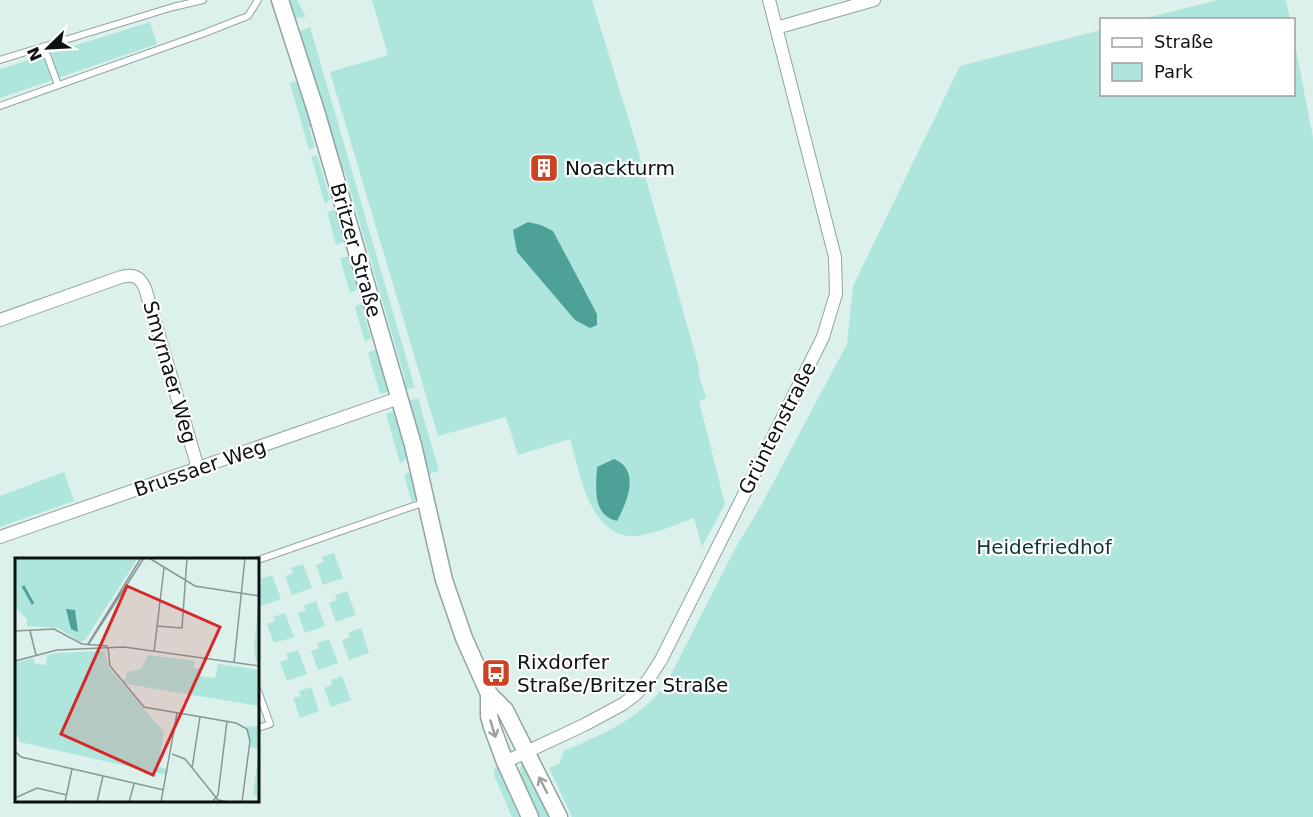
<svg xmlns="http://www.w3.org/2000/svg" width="1313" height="817" viewBox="0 0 1313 817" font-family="'DejaVu Sans',sans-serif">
  <rect width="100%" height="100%" fill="#dcf0ec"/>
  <!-- green -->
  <path fill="#aee6dd" d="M290 0H297L306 17 295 18Z
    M372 0H592L635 140 700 371 698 372 706 398 699 401 725 504 702 547 694 518C677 524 653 535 635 536 589 538 580 472 570 439L518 455 506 417 438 436 330 72 388 55Z
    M1218 0H1286L1290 19H1142Z
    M150 22 157 44 0 98V69Z
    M310 27 415 388 404 390 401 380 405 379 345 172 341 173 299 32Z
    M1101 30 1102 94H1294V39L1313 138V817H572L549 768 559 764 564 751C603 734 640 719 666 684L736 547 763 502 847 344 853 286 960 66Z
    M296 81 314 126 309 128 315 147 309 150 290 83Z
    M317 155 330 199 325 204 311 156Z
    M338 209 347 241 336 245 327 212Z
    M351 256 361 288 350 293 340 258Z
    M365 302 366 306 362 308 371 338 365 342 355 307Z
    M378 348 390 391 380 394 368 353Z
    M418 398 439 471 425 475 406 402Z
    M396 410 409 457 400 463 386 414Z
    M412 471 419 498 412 502 404 475Z
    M64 472 74 501 0 527V496Z
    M334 553 343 578 323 585 316 565 324 562 322 557Z
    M303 564 312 588 292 595 285 576 293 573 291 568Z
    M272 575 281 599 261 606 258 597V586L262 584 260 579Z
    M347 591 356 615 336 622 329 603 337 600 335 595Z
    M316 601 325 626 305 633 298 613 306 610 304 606Z
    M285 613 294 637 274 643 267 624 275 621 273 617Z
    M361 628 369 653 349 660 342 640 350 637 348 633Z
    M329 639 338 663 318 670 311 651 319 648 317 643Z
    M298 650 307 674 287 681 280 662 288 659 286 654Z
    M342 676 351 700 331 707 324 688 332 685 331 680Z
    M311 687 319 711 300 718 293 698 301 696 299 691Z
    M522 761 551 817H539C532 801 516 778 522 761Z
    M497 767 519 817H512L494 775V770Z"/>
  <!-- water -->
  <path fill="#4da196" d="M528 222 541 225 553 231 597 314V325L590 328 575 320 517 252 513 230Z
    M614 459C641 470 627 502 617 521 592 515 596 488 597 467Z"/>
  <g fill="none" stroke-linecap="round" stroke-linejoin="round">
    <!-- lane casing -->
    <g stroke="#92a4a1" stroke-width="8">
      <path id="lane" d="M44 47 58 85
        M0 60 173 7 203 0
        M0 106 202 34 248 16 258 0
        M258 560 425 502
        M258 691 270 724 258 728"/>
    </g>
    <!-- street casing -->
    <g stroke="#92a4a1" stroke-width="14">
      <path id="street" d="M776 28 874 0
        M0 320 121 277C134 274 139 276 145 288L198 468
        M0 537 399 398
        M505 762 584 725 623 704 635 695 648 680 661 660 823 337 836 294 835 257 769 0"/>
    </g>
    <!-- secondary casing -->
    <g stroke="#92a4a1" stroke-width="19">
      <path id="secondary" d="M280 0 316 111 413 445 444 580 464 638 489 694V716L492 727 505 762 530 817
        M489 694 505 710 559 817"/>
    </g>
    <!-- lane -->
    <use href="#lane" stroke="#fff" stroke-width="6"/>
    <!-- street -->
    <use href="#street" stroke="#fff" stroke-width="12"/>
    <!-- secondary -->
    <use href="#secondary" stroke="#fff" stroke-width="16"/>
  </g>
  <!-- one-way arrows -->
  <defs><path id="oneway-shaft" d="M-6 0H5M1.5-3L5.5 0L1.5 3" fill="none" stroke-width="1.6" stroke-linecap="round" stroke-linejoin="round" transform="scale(1.5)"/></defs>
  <g stroke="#9ea0a0">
    <use href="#oneway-shaft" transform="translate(493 729) rotate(73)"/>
    <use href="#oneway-shaft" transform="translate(543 785) rotate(-117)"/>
  </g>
  <!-- icons -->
  <defs>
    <g id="building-square" transform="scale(1.5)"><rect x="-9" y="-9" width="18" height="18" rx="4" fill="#cd4222" stroke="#fff"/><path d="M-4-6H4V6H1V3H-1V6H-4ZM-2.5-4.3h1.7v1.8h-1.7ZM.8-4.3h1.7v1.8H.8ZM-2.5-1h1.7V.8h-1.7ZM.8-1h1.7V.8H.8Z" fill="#fff"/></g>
    <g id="bus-square" transform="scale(1.5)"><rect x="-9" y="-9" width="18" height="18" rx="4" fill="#cd4222" stroke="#fff"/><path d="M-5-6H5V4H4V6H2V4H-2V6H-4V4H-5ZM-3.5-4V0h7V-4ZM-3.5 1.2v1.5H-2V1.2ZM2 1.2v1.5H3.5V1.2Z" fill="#fff"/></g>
  </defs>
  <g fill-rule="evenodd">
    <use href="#building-square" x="544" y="168"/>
    <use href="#bus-square" x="496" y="673"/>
  </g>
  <g text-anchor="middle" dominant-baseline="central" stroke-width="4.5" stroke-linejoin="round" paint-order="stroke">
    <!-- poi labels -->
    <g font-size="20" fill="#0c1211" stroke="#fff" text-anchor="start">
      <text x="565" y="168">Noackturm</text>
      <text x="517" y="662">Rixdorfer<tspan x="517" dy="23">Straße/Britzer Straße</tspan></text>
    </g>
    <!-- street labels -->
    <g font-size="20" fill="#0c1211" stroke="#fff">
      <text transform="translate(356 250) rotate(74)">Britzer Straße</text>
      <text transform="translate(170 372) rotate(74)">Smyrnaer Weg</text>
      <text transform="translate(777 428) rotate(-63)">Grüntenstraße</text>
      <text transform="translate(200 468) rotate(-19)">Brussaer Weg</text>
    </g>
    <!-- park labels -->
    <g font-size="20" fill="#0e3732" stroke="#fff">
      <text x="1044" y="547">Heidefriedhof</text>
    </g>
  </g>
  <!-- overview -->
  <g transform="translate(15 558)">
    <rect width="244" height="244" fill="#dcf0ec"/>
    <path d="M0 0H123L70 82 65 84 44 70 12 68V61L0 49ZM243 47 245 48 244 105 241 104 239 90ZM90 93 94 110 149 174 143 208 153 212 151 217 5 184 0 172V105L18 100 21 106 31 107 32 98 23 99 41 95ZM133 97 180 103 179 110 186 111 185 118 200 120 203 106 244 112V148L111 126 107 121H111L112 114 126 111ZM244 163V238L238 237 244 191 235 189 231 168 241 169Z" fill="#aee6dd"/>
    <path d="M20 47 60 52 63 74 56 71 51 51Z" fill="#4da196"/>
    <path fill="none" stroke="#4da196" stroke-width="3" d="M8 28 18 46"/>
    <path fill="none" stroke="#899794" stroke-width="1.5" d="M134 0 180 28 245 38M142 68 167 70 172 0M0 73 39 71 67 86 93 88M15 73 21 97M73 86 126 0M73 87 129 0M93 90 95 108 129 149 221 165 232 171 235 183 227 244M139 94 149 10M0 103 42 92 109 89 245 108M219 105 230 0M0 193 6 199 149 232M157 196 170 201 203 242 214 244M177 210 185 159M0 240 22 230 52 237M50 244 57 211M82 244 88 218M114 244 119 226M146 244 162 155M197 244 203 237 212 163"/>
    <path fill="#d62828" fill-opacity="0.15" stroke="#d62828" stroke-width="3" d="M112 28 205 69 138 217 46 176Z"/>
    <rect width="244" height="244" fill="none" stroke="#0c1211" stroke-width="3"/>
  </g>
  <!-- legend -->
  <rect x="1100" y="18" width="195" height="78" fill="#ffffff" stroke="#9ea0a0" stroke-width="1.5"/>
  <rect x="1112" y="38" width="30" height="9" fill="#ffffff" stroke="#9ea0a0" stroke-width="1.5"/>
  <text x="1154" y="48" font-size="18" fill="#0c1211">Straße</text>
  <rect x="1112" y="63" width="30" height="18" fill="#aee6dd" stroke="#9ea0a0" stroke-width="1.5"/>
  <text x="1154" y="78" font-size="18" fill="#0c1211">Park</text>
  <!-- north arrow -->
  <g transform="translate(48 48) rotate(246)" stroke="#ffffff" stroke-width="4.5" paint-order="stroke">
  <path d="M0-4.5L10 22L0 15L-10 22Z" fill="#0c1211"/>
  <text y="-9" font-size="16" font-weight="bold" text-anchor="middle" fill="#0c1211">N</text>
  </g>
</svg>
